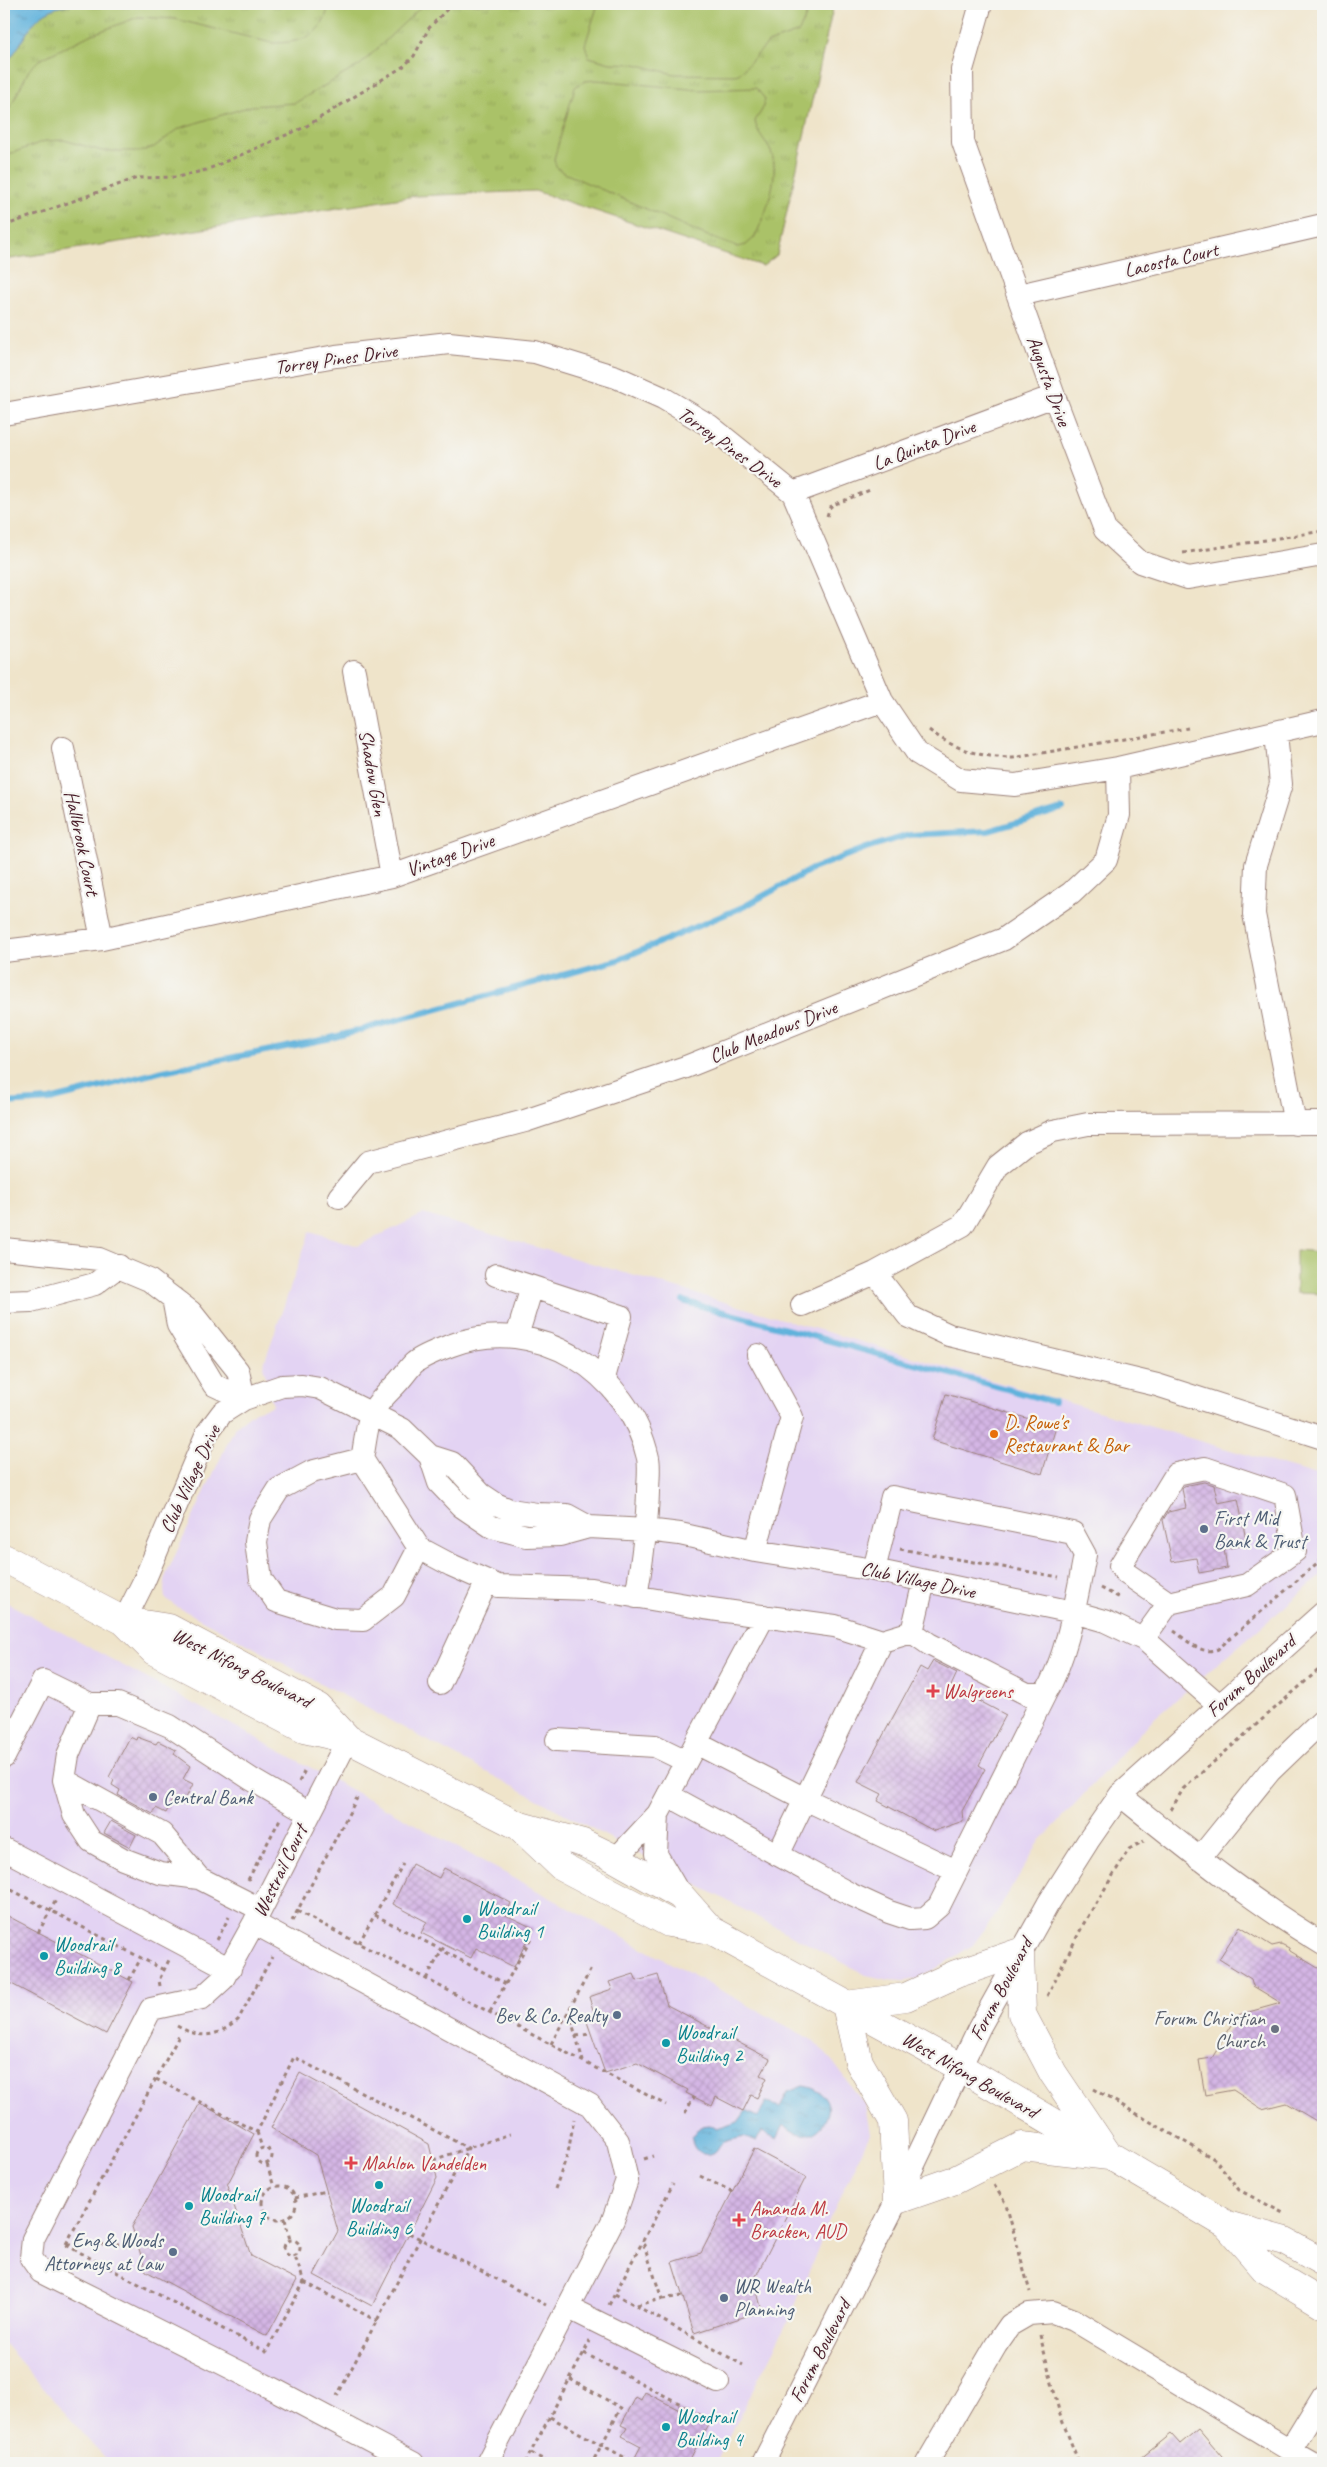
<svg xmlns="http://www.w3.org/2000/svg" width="1327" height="2467" viewBox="0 0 1327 2467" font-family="Caveat,sans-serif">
  <defs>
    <pattern id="grass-tufts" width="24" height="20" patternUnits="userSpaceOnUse" patternTransform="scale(1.25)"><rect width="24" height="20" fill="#aac267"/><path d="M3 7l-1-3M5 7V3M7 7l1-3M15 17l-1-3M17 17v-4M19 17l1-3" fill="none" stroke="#94a65a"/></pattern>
    <pattern id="water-ripples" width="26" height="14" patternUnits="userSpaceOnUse" patternTransform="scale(1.25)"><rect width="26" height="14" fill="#61b2dc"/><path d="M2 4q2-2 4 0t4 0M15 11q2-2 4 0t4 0" fill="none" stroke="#5290b3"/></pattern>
    <pattern id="building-cross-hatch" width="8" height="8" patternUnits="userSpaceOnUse" patternTransform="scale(1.25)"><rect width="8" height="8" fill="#d4b6e5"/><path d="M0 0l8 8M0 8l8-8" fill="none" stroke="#b89cc5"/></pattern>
  </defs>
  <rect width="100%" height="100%" fill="#f6f6f2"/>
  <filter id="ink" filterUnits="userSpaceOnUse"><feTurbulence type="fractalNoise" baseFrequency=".02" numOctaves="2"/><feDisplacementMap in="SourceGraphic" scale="10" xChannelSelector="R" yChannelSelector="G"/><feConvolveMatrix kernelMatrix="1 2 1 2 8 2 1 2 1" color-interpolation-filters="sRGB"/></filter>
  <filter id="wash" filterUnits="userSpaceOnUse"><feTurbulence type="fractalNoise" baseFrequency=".0096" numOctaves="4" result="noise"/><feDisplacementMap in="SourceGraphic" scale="20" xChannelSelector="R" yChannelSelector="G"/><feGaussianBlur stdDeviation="1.12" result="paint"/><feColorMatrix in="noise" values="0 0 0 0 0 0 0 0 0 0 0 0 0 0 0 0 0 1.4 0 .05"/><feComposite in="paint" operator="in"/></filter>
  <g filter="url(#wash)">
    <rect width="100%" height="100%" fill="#efe4ca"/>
    <!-- built -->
    <path fill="#e3d3f3" d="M423 1214 1323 1477V1574L1151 1721 1038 1844 997 1912 973 1945 921 1978 905 1981 889 1980 866 1975 174 1605 165 1598 164 1590 166 1575 235 1427 255 1411 273 1406 263 1366 310 1231 358 1246Z
      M4 1601 814 2041 833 2062 865 2105 870 2134 830 2218 793 2311 716 2463H109L4 2343Z"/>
    <!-- grass -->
    <path fill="url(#grass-tufts)" stroke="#7a7049" d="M4 4H834L777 255 763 266 535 191 415 196 4 260Z"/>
    <!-- green -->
    <path fill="#aac267" stroke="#7a7049" d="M329 4H424L360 65 295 103 251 106 180 128 154 147 142 151H102L64 140 45 141 4 156V115L10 108 29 70 39 60 88 36 138 17 175 19 272 43C302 43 323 36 329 4Z
      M598 4H811L799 32 768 43 739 74 734 75 674 74 635 64 610 63 589 57 585 45Z
      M597 80 699 90 756 88 765 99 762 110 755 121C757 134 767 141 771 152 781 175 765 217 754 238L746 245 737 247 710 237 562 172 556 166 554 159 575 87 585 81Z
      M1296 1250 1323 1252V1294L1296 1293Z"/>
    <!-- water -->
    <path fill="url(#water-ripples)" stroke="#566884" d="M4 4H72C25 12 31 38 4 65Z
      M803 2086C855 2094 816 2160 784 2125L777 2139 762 2131 756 2142 744 2137C738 2139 726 2140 721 2144 718 2147 717 2151 713 2153 701 2158 691 2148 692 2137L701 2126 710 2125 717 2129 738 2122 746 2111 758 2117 766 2103 780 2107 788 2092Z"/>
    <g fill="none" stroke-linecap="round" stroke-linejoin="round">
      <!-- stream -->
      <path stroke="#61b2dc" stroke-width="6" d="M4 1103 50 1100 163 1071 327 1039 618 960 745 906 812 869 866 848 909 835 988 831 1063 809
        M683 1301 1054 1402"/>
    </g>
    <g id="blocks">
      <!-- building -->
      <path fill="url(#building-cross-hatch)" d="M946 1394 1056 1427 1042 1474 932 1440Z
        M1204 1482 1214 1485 1218 1503 1238 1499 1247 1545 1224 1549 1227 1568 1199 1573 1196 1558 1172 1562 1163 1520 1168 1512 1186 1508 1182 1489 1184 1486Z
        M933 1661 957 1673 951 1686 1006 1715 979 1765 985 1769 962 1811 963 1821 934 1831 878 1801 882 1794 858 1782 920 1667 927 1671Z
        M130 1737 136 1740 137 1737 156 1744 158 1741 176 1750 174 1754 190 1766 183 1779 193 1784 183 1804 173 1799 166 1813 156 1808 153 1814 118 1795 120 1790 112 1785 114 1780 109 1777Z
        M111 1821 136 1835 130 1847 104 1833Z
        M412 1864 439 1878 444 1868 511 1903 506 1915 533 1928 514 1967 476 1948 471 1958 421 1933 427 1922 393 1904Z
        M4 1914 133 1982 106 2034 4 1980Z
        M1240 1926 1272 1946 1281 1944 1289 1948 1290 1951 1323 1971V2125L1286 2103 1262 2109 1233 2090 1205 2095 1199 2060 1212 2058 1238 2015 1281 2003 1253 1986 1251 1979 1219 1959Z
        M634 1974 637 1981 658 1975 667 2005 770 2059 761 2075 767 2078 757 2098 751 2095 743 2111 716 2097 712 2106 686 2093 688 2090 637 2063 605 2073 586 2019 595 2016 589 1997 612 1989 609 1982Z
        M300 2073 429 2144 437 2178 372 2306 314 2275 338 2231 316 2155 271 2128Z
        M200 2103 254 2134 227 2185 251 2256 297 2280 267 2336 146 2271 132 2227Z
        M754 2149 806 2177 754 2280 762 2311 694 2333 672 2262 701 2253Z
        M645 2392 708 2425 688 2463H632L641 2446 622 2436 627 2428 621 2425 636 2397 641 2400Z
        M1198 2429 1227 2463H1135L1171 2434 1180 2444Z"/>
    </g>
  </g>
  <g filter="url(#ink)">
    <use href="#blocks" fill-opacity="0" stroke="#9c827a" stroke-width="1"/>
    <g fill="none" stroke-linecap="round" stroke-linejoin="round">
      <!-- minor casing -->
      <g stroke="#9c827a" stroke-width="24">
        <path id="minor" d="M981 4 962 70 963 142 1054 396 1105 530 1140 562 1188 578 1323 555
          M1019 295 1323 225
          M4 414 336 356 449 343 535 352 616 377 663 398 710 426 793 493 882 701 917 753 961 780 1015 785 1118 768 1323 721
          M793 493 1054 396
          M354 671 392 876
          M1276 733 1281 784 1256 865 1254 914 1295 1124
          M63 748 102 939
          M4 951 102 939 392 876 882 701
          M339 1197 368 1162 525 1121 686 1067 1004 939 1071 893 1106 860 1119 815 1118 768
          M4 1249 99 1259 149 1280 191 1312 238 1371 244 1399
          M875 1273 908 1316 949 1335 1157 1385 1323 1438
          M496 1275 621 1316 604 1378
          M173 1298 178 1325 214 1385 244 1399
          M4 1302 31 1301 95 1284 119 1266
          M802 1305 875 1273 963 1225 998 1166 1027 1143 1053 1131 1088 1124 1323 1123
          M517 1336 532 1287
          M430 1456 439 1483 461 1506 492 1527 526 1536 560 1535 589 1527 647 1530 680 1534 755 1551 874 1570 1073 1612 1105 1621 1145 1640 1219 1705
          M362 1459 311 1472 279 1489 260 1519 256 1542 261 1579 276 1601 335 1619 363 1620 394 1596 419 1548
          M755 1551 792 1417 758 1355
          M874 1570 892 1497 1073 1533 1085 1555C1076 1600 1068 1655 1045 1694H1027L929 1644 912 1632 924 1581
          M636 1597C642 1562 647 1527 648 1492 648 1481 650 1468 648 1458 629 1372 536 1313 452 1345 439 1350 424 1355 414 1363 408 1369 403 1377 397 1383 389 1392 375 1404 371 1415 366 1428 365 1445 362 1459L419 1548 451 1565 498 1586 592 1589 704 1608 835 1626 882 1641 912 1632
          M124 1621 144 1581 207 1433 222 1413 244 1399 282 1386 302 1385 320 1388 402 1429 430 1456 452 1463 481 1494 496 1504 510 1510 537 1514 567 1515 589 1527
          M1143 1639 1169 1603 1247 1585 1295 1551 1285 1495 1205 1468 1176 1474 1120 1566 1127 1574 1169 1603
          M440 1683 487 1581
          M348 1739 254 1923 223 1979 202 1998 151 2009 33 2239 31 2258 41 2272 279 2392 413 2463
          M557 1740 655 1746 686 1761
          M696 1743 805 1799 956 1871
          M4 1757 43 1681 90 1704
          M64 1780 162 1834 199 1878
          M668 1795 852 1895 889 1912 910 1919 925 1918 939 1906 1045 1694
          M1120 1795C1186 1848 1251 1901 1323 1944
          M658 1814 656 1854 680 1895
          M4 1849 230 1969
          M778 1855 882 1641
          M616 1859 658 1814 764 1616
          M1199 1859 1270 1771 1323 1720
          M260 1909 199 1878 160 1873 123 1859 91 1841 74 1815 64 1780 68 1755 90 1704H118L170 1726 251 1779 309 1813
          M254 1923 590 2105 618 2141 627 2180 613 2220 487 2463
          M569 2308 718 2382
          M1290 2450 1313 2463
          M763 2463 897 2200 979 2028 1048 1904 1088 1841 1120 1795 1323 1613
          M927 2463 996 2345 1010 2325 1029 2314 1053 2312 1074 2320 1290 2450 1323 2396"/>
      </g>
      <!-- major casing -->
      <g stroke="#9c827a" stroke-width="29">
        <path id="major" d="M4 1558 124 1621 154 1651 304 1729 348 1739 517 1825 583 1843 616 1859 680 1895 711 1930 960 2067 1227 2225 1285 2241 1323 2262
          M124 1621 169 1628 318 1707 348 1739
          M520 1827 561 1866 669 1923 711 1930
          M1020 1952 1022 2014 1053 2073 1109 2156 1022 2146 955 2180 897 2200 893 2121 859 2062 846 2005 906 1997 956 1974Z
          M1227 2225 1265 2269 1323 2304"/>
      </g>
      <!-- path -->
      <path stroke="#9c827a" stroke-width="3" stroke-dasharray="4 4" stroke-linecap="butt" d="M4 226 137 178 178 177 206 170 305 127 404 66 414 56 429 28 452 4
        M827 516 830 507 835 504 870 490
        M1183 553 1323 531
        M929 730C955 750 981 757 1013 758L1188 728
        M900 1549 1059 1577
        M1101 1588 1122 1599
        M1174 1631C1187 1640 1201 1656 1218 1649L1323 1558
        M299 1782 305 1770
        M1171 1810 1183 1789 1323 1666
        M248 1880 280 1819
        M4 1886 164 1970
        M297 1911 666 2105
        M375 1915 506 1984
        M292 1921 357 1798
        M38 1933 56 1900
        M217 1940 229 1917
        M359 1943 403 1864
        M426 1979 445 1945
        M129 1980 141 1958
        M160 1986 159 1980 169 1960
        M1047 1996 1084 1923 1129 1849 1144 1841
        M490 2012 532 1936
        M569 2012 583 2061
        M177 2026C202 2040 216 2037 238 2020L272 1957
        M576 2036 590 2034
        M551 2044 592 1967
        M156 2079 257 2132 294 2057 468 2148 337 2396
        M1094 2089 1216 2160 1239 2190 1285 2214
        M685 2113 694 2097
        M257 2132 262 2148
        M256 2156a8 8 0 1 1 16 0a8 8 0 1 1-16 0Z
        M644 2159 653 2156
        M433 2160 510 2134
        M267 2164 274 2187
        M700 2176 733 2192
        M994 2185 1006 2204 1030 2292
        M262 2203a17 17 0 1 1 34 0a17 17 0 1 1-34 0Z
        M555 2189 568 2153 574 2119
        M295 2198 326 2191
        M285 2219 290 2240
        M409 2233 546 2305
        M284 2248a8 8 0 1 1 16 0a8 8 0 1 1-16 0Z
        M66 2244 179 2036
        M67 2244H137
        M66 2245 266 2352 304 2282 295 2256
        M304 2282 377 2321
        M615 2294 743 2365
        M662 2299 682 2296
        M609 2305 673 2184
        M637 2305 662 2299 643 2242
        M1040 2335 1060 2415 1079 2463
        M584 2353 709 2419
        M570 2379 621 2408 592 2463
        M550 2417 633 2462
        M531 2453 550 2463
        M525 2463 590 2341"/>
      <!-- minor -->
      <use href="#minor" stroke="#fff" stroke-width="22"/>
      <!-- major -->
      <use href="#major" stroke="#fff" stroke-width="28"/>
    </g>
  </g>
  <!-- markers -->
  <circle fill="#e8710a" stroke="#f6f6f2" stroke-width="2" cx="994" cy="1434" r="5"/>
  <g fill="#5c6f8a" stroke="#f6f6f2" stroke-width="2">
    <circle cx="1204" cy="1529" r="5"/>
    <circle cx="153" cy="1797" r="5"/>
    <circle cx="617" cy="2015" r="5"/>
    <circle cx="173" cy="2252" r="5"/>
    <circle cx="724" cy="2298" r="5"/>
  </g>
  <g fill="#e0444e" stroke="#f6f6f2" stroke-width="2">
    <path d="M930.5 1683.5h5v5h5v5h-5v5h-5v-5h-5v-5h5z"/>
    <path d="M348.5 2155.5h5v5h5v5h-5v5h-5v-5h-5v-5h5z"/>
    <path d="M736.5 2212.5h5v5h5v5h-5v5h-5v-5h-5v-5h5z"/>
  </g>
  <g fill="#0f9aa8" stroke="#f6f6f2" stroke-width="2">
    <circle cx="467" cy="1919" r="5"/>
    <circle cx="44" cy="1956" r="5"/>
    <circle cx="666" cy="2043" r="5"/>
    <circle cx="379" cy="2185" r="5"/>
    <circle cx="189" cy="2206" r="5"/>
    <circle cx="666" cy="2427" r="5"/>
  </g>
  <circle fill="#6b7280" stroke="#f6f6f2" stroke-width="2" cx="1275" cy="2029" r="5"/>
  <g text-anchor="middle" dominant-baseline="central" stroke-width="4.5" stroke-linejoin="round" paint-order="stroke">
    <!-- street labels -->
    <g font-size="20" fill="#4a1f2b" stroke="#f6f6f2">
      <text transform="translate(1171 260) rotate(-13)">Lacosta Court</text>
      <text transform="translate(336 359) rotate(-8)">Torrey Pines Drive</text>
      <text transform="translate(1049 381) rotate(70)">Augusta Drive</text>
      <text transform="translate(924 445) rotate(-21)">La Quinta Drive</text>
      <text transform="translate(730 447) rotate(36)">Torrey Pines Drive</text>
      <text transform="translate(373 773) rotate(80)">Shadow Glen</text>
      <text transform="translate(82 843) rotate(78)">Hallbrook Court</text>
      <text transform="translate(450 855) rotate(-20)">Vintage Drive</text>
      <text transform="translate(773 1032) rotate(-22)">Club Meadows Drive</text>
      <text transform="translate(190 1479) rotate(-65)">Club Village Drive</text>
      <text transform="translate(918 1580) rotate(12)">Club Village Drive</text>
      <text transform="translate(242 1668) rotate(27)">West Nifong Boulevard</text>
      <text transform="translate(1251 1676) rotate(-42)">Forum Boulevard</text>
      <text transform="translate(280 1871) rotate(-64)">Westrail Court</text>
      <text transform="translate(1001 1989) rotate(-62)">Forum Boulevard</text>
      <text transform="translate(970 2075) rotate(30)">West Nifong Boulevard</text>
      <text transform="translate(820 2351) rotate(-63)">Forum Boulevard</text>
    </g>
    <!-- food labels -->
    <g font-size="20" fill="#c56008" stroke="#f6f6f2" text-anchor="start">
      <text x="1004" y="1422">D. Rowe's<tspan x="1004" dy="23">Restaurant &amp; Bar</tspan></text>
    </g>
    <!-- service labels -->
    <g font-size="20" fill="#4e5e75" stroke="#f6f6f2" text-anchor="start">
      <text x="1214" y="1518">First Mid<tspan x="1214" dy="23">Bank &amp; Trust</tspan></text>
      <text x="163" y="1797">Central Bank</text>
      <text x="607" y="2015" text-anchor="end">Bev &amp; Co. Realty</text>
      <text x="163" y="2240" text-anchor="end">Eng &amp; Woods<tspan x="163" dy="23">Attorneys at Law</tspan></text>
      <text x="734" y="2286">WR Wealth<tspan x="734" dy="23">Planning</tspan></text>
    </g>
    <!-- health labels -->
    <g font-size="20" fill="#be3a42" stroke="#f6f6f2" text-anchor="start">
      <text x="943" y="1691">Walgreens</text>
      <text x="362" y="2163">Mahlon Vandelden</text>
      <text x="750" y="2208">Amanda M.<tspan x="750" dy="23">Bracken, AUD</tspan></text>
    </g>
    <!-- culture labels -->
    <g font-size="20" fill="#0d838f" stroke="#f6f6f2" text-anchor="start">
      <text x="477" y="1908">Woodrail<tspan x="477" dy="23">Building 1</tspan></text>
      <text x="54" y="1944">Woodrail<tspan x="54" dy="23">Building 8</tspan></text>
      <text x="676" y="2032">Woodrail<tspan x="676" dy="23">Building 2</tspan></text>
      <text x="199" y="2194">Woodrail<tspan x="199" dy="23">Building 7</tspan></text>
      <text x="379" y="2205" text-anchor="middle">Woodrail<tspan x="379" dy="23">Building 6</tspan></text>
      <text x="676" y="2416">Woodrail<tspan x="676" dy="23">Building 4</tspan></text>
    </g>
    <!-- worship labels -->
    <g font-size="20" fill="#5b616d" stroke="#f6f6f2" text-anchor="end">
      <text x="1265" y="2018">Forum Christian<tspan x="1265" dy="23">Church</tspan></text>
    </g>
  </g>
  <!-- margin -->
  <rect width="1327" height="2467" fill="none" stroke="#f6f6f2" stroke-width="20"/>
</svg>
